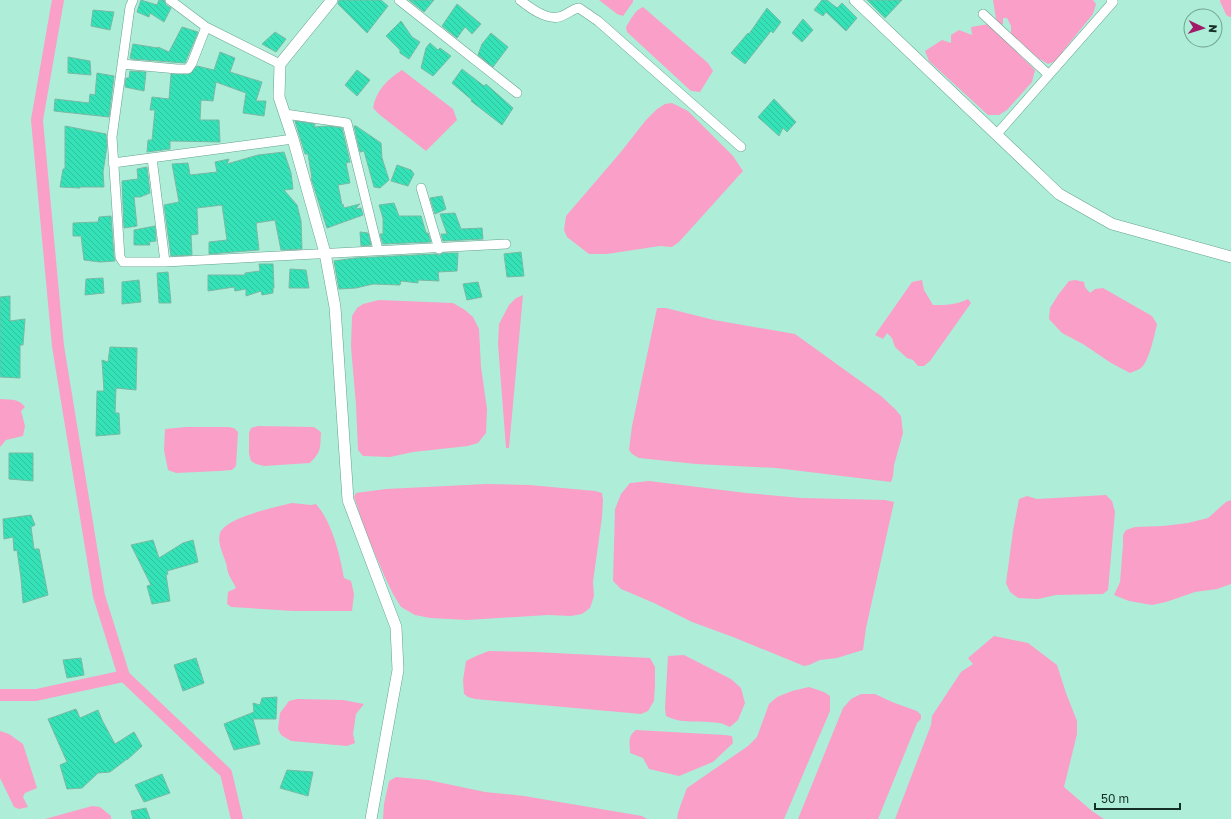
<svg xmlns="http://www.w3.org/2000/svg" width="1231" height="819" viewBox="0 0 1231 819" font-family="'Golos Text',sans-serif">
  <defs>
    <pattern id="building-back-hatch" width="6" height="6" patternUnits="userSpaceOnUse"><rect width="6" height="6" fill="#35e2b7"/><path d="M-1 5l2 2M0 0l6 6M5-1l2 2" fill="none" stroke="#2ec29d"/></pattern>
  </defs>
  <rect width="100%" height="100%" fill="#aeeed8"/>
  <!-- water -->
  <path fill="#fa9fc8" d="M599 0H633V2L623 16 617 14Z
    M993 0H1093L1096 4 1093 14 1063 51 1062 59 1048 64 1038 58 1011 35V26L1007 18H1003V24L1000 25 996 19Z
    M643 7 708 63 713 71 700 92 691 91 627 32 626 27C631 19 635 10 643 7Z
    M989 24 1035 70 1032 82 1007 110 999 115H988L929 61 925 51 942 40 951 43V35L959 30 972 35 971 27Z
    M402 70 453 109 457 120 426 151 380 115 373 108C376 90 388 79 402 70Z
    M672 103 688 111 733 156 743 171 679 242 672 247 660 246 607 254H589L567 237 564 230 566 216 620 153 646 120 657 109 665 104Z
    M922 280 924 290 933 305C946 305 956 305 968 299L971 303 930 361 924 366H918L913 360 907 358 895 347 892 338 887 333 883 339 875 335 912 282Z
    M1075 280 1084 282 1085 287 1090 293 1095 289 1103 288 1152 316 1157 324C1155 333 1149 361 1142 367 1139 370 1134 371 1130 373L1111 363 1083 344 1062 333 1049 319 1050 308 1058 295 1069 281Z
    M523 295 509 448H506L498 344 499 324 509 305 516 298Z
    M379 300 453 303 465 310 473 317 479 329 481 367 487 409 486 433 478 443 468 446 413 452 390 457 363 456 358 450 356 405 351 347 352 316 357 308 363 304Z
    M657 308H666L714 320 795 334 881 396 895 409 901 416 903 433 894 465 893 476 891 482 776 468 696 464 639 458 632 454 629 450 632 426Z
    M0 399C11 400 18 398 25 407L21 411 25 426 23 436 6 440 0 447Z
    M258 426 314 427 321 432C320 448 322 451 310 463L264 466 256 464 251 461 249 454V433L251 428Z
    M186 427H228L234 428 238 432 236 466 232 470 219 471 176 473 168 470 164 450 165 429Z
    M649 481 746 493 802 498 885 500 894 502 866 628 863 650 837 658 820 660 809 665 804 666 733 637 692 622 654 603 621 589 613 581 615 509 621 494 630 483Z
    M486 484 530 485 595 491 602 493 603 500 602 517 593 582 594 596 590 608 582 614 571 616 548 615 467 620 430 618 415 615 401 607 393 594 384 575 367 535 354 497 356 493 386 489Z
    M1106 495 1112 501 1115 512 1108 590 1103 594 1056 595 1038 599 1018 598 1010 592 1006 583 1013 531 1019 499 1027 496 1037 499Z
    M1231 500V584L1217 589 1195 592 1166 602 1152 605 1129 601 1114 595 1120 582 1123 545V535L1126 530 1135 527 1163 526 1188 523 1208 518 1226 502Z
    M292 503 311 505 316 504C332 522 340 555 344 578L351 581 354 594 352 611H293L231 607 227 604 228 592 236 588C234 584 231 579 229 575 227 571 227 566 226 563 223 553 217 543 220 533 226 517 277 507 292 503Z
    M994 636 1028 643 1057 665 1066 693 1077 721V734L1064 787 1092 811 1104 819H895L931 725 932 716 961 672 973 664 968 658Z
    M489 651 536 652 650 658 655 667V686L654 701 648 711 641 714 475 699 468 697 464 694 463 680 466 661 476 656Z
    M684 655 731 679 741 688 745 703 738 720 730 727C727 726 723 723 719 723 700 720 684 725 666 716L665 708 668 656Z
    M809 687 824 692 830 696V711L784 819H677L678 813 681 804 687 788 748 746 757 737 769 704 777 697 792 691Z
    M861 694H875L892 702 917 711 921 715V719L917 723 878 819H798L843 708 851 699Z
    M297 699 343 700 364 704 356 714 353 734 355 743 347 746 291 741 281 735 278 729 280 713 289 701Z
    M636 730 725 735 732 736 733 743 713 762 679 776 649 769 643 758 630 753C630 742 627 737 636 730Z
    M0 731 9 734 23 744 37 788 25 793 23 797 28 807 19 809 14 807 0 778Z
    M396 777 428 780 485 792 524 796 642 816 647 819H383L384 804 389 781Z
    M92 806 100 807 111 816V819H45Z"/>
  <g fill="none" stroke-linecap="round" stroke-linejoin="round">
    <!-- canal -->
    <path stroke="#fa9fc8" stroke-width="12" d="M58 0 37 120 58 346 99 596 124 676 226 773 237 819
      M1226 0 1231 11
      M0 695H36L124 676"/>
  </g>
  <!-- building -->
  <path fill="url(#building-back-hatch)" stroke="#7ab9a4" d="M141 0 157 5 159 0H164L166 5 171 8 164 22 150 13 149 17 137 12Z
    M339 0H381L388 6 367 33 338 4Z
    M409 0H434L424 12Z
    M822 0H827L837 8 842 3 857 18 846 31 826 12 823 16 814 10Z
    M867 0H902L885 18Z
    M457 4 481 24 472 34 465 27 457 38 442 26Z
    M767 8 781 22 773 33 771 31 745 64 731 53 748 33 749 34Z
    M93 10 114 12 110 30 91 26Z
    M803 19 813 30 802 42 792 33Z
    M401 21 412 37 420 42 409 59 400 53V50L386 36Z
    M182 27 198 32 185 63 132 59 130 58 133 44 158 48V47L169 52Z
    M275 32 286 39 276 52 262 44Z
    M491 33 508 47 493 67 478 55 482 44Z
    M430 43 438 50 440 48 451 56 433 76 421 68 426 48Z
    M220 52 235 58 230 72 262 82 256 101H266L264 116 243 113 246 93 216 82 213 101 201 100 200 120H219L220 142 170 141V149L147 152 148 140H152L155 110H150L152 97 169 99 171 74H190L197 66 214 70Z
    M68 57 90 61 91 75 68 73Z
    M462 69 484 86 486 84 513 108 502 125 471 101 472 100 452 83Z
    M357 70 370 80 357 96 345 85Z
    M130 71 146 72 144 91 125 87 126 78H129Z
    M97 73 114 76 109 117 54 111 55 99 89 103 90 94 95 95Z
    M774 99 796 122 787 132 783 128 779 136 758 117Z
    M295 121 315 124 314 127 328 126 342 128 350 162 346 163 350 183 338 185 342 205 343 204 344 208 360 204 355 209 361 208 363 215 327 228 311 178H312L308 154H305Z
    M65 126 106 134 107 146 103 172 104 187H80V188L60 187 63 169H65Z
    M354 126H356L381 143 382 158 389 180 380 188 374 187 364 151 360 152Z
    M284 152 291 173 293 189 284 190 297 205 301 221 302 249 281 250 275 220 256 223 259 250 209 254V242L227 240 222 205 197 208 198 234 191 235 192 255 171 256 164 205 179 202 172 164 188 163 190 175 217 172 215 162 229 159 227 164 258 155Z
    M397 165 411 170 414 174 408 186 391 181Z
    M147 167 150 193 140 197H134L137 226 124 228 122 181 138 179 137 169Z
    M442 196 446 209 435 214 430 198Z
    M394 203 399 216H421L426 233H428L431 242 383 244 380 234H383V218L379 205Z
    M455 213 461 229 482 228 483 239 443 241 441 234H447L440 214Z
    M111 216 114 257 115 261 100 262 84 260 81 236H73V223L98 222 99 217Z
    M155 226 156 241 149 242 150 245H134V230Z
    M360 232 368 233 371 245 361 246Z
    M521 252 524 276 507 277 504 254Z
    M443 253H458L457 271 438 272 439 281 418 280V283L401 281 400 285 373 284 356 288 339 289 334 261 355 258 435 254 440 255Z
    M259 264H273L274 288H273V293L262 295 261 291 246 296V289L235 291 234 287 208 291V275H245V273L260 271Z
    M290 269 306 270 309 288H289Z
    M168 272 171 303H159L157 273Z
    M103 278 104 293 85 295 86 279Z
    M139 280 141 302 122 304V282Z
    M478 282 482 297 467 300 463 284Z
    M10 296V321L25 319 23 345H20V378L0 377V297Z
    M110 347 137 348 136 390 116 388 115 413H119L120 434 96 436 97 391H104L102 360 108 362Z
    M9 453H33V481L9 479Z
    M31 515 35 525 31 527 34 549H39L48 595 23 603 21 578 17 550 14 551 13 537 4 539 3 519Z
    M153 540 159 558 183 543 193 540 198 562 167 571 168 574 166 575 170 601 152 604 147 586 151 585 131 545Z
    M81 658 84 675 67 678 63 660Z
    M196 658 204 683 183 691 174 665Z
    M277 697 276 719H253L260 744 234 750 224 724 254 712 253 703 260 705 262 698Z
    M76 709 80 718 98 710 102 720 115 744 134 732 142 746 127 760V759L110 772 98 773 82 788 67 789 60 765 67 762 48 719Z
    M287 770 313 772 308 796 280 788Z
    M162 774 170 793 144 802 135 785Z
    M146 808 150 819H133L131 811Z"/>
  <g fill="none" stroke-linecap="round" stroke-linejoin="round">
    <!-- minor casing -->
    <g stroke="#64a28e" stroke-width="10">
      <path id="minor" d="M133 0 130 7 112 137 120 257 123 262H165L506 244
        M170 0 206 27 280 64
        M399 0 517 93
        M520 0C530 8 546 20 559 17 567 15 572 9 579 8L598 21 741 147
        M983 14 1049 75
        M122 64 177 69H188L192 63 206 27
        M285 114 347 123 378 250
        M996 135 1113 2 1111 0
        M152 158 165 262
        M113 163 293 139
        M421 188 439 249"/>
    </g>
    <!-- tertiary casing -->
    <g stroke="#64a28e" stroke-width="12">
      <path id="tertiary" d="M332 0 280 64 279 97 293 139 325 253 335 307 348 500 396 627 398 670 371 819
        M855 0 1059 194 1112 224 1231 257"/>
    </g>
    <!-- minor -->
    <use href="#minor" stroke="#fff" stroke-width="9"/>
    <!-- tertiary -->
    <use href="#tertiary" stroke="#fff" stroke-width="11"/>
  </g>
  <!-- north arrow -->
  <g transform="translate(1203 28) rotate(94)"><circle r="19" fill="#aeeed8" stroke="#71a291"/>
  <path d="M0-3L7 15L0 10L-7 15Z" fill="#a01a68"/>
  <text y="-6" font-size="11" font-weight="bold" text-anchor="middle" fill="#152f27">N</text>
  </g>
  <!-- scale -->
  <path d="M1095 803v6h85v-6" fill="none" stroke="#152f27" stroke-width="2"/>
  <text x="1101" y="803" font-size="12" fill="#152f27" stroke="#aeeed8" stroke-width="3" paint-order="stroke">50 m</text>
</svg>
